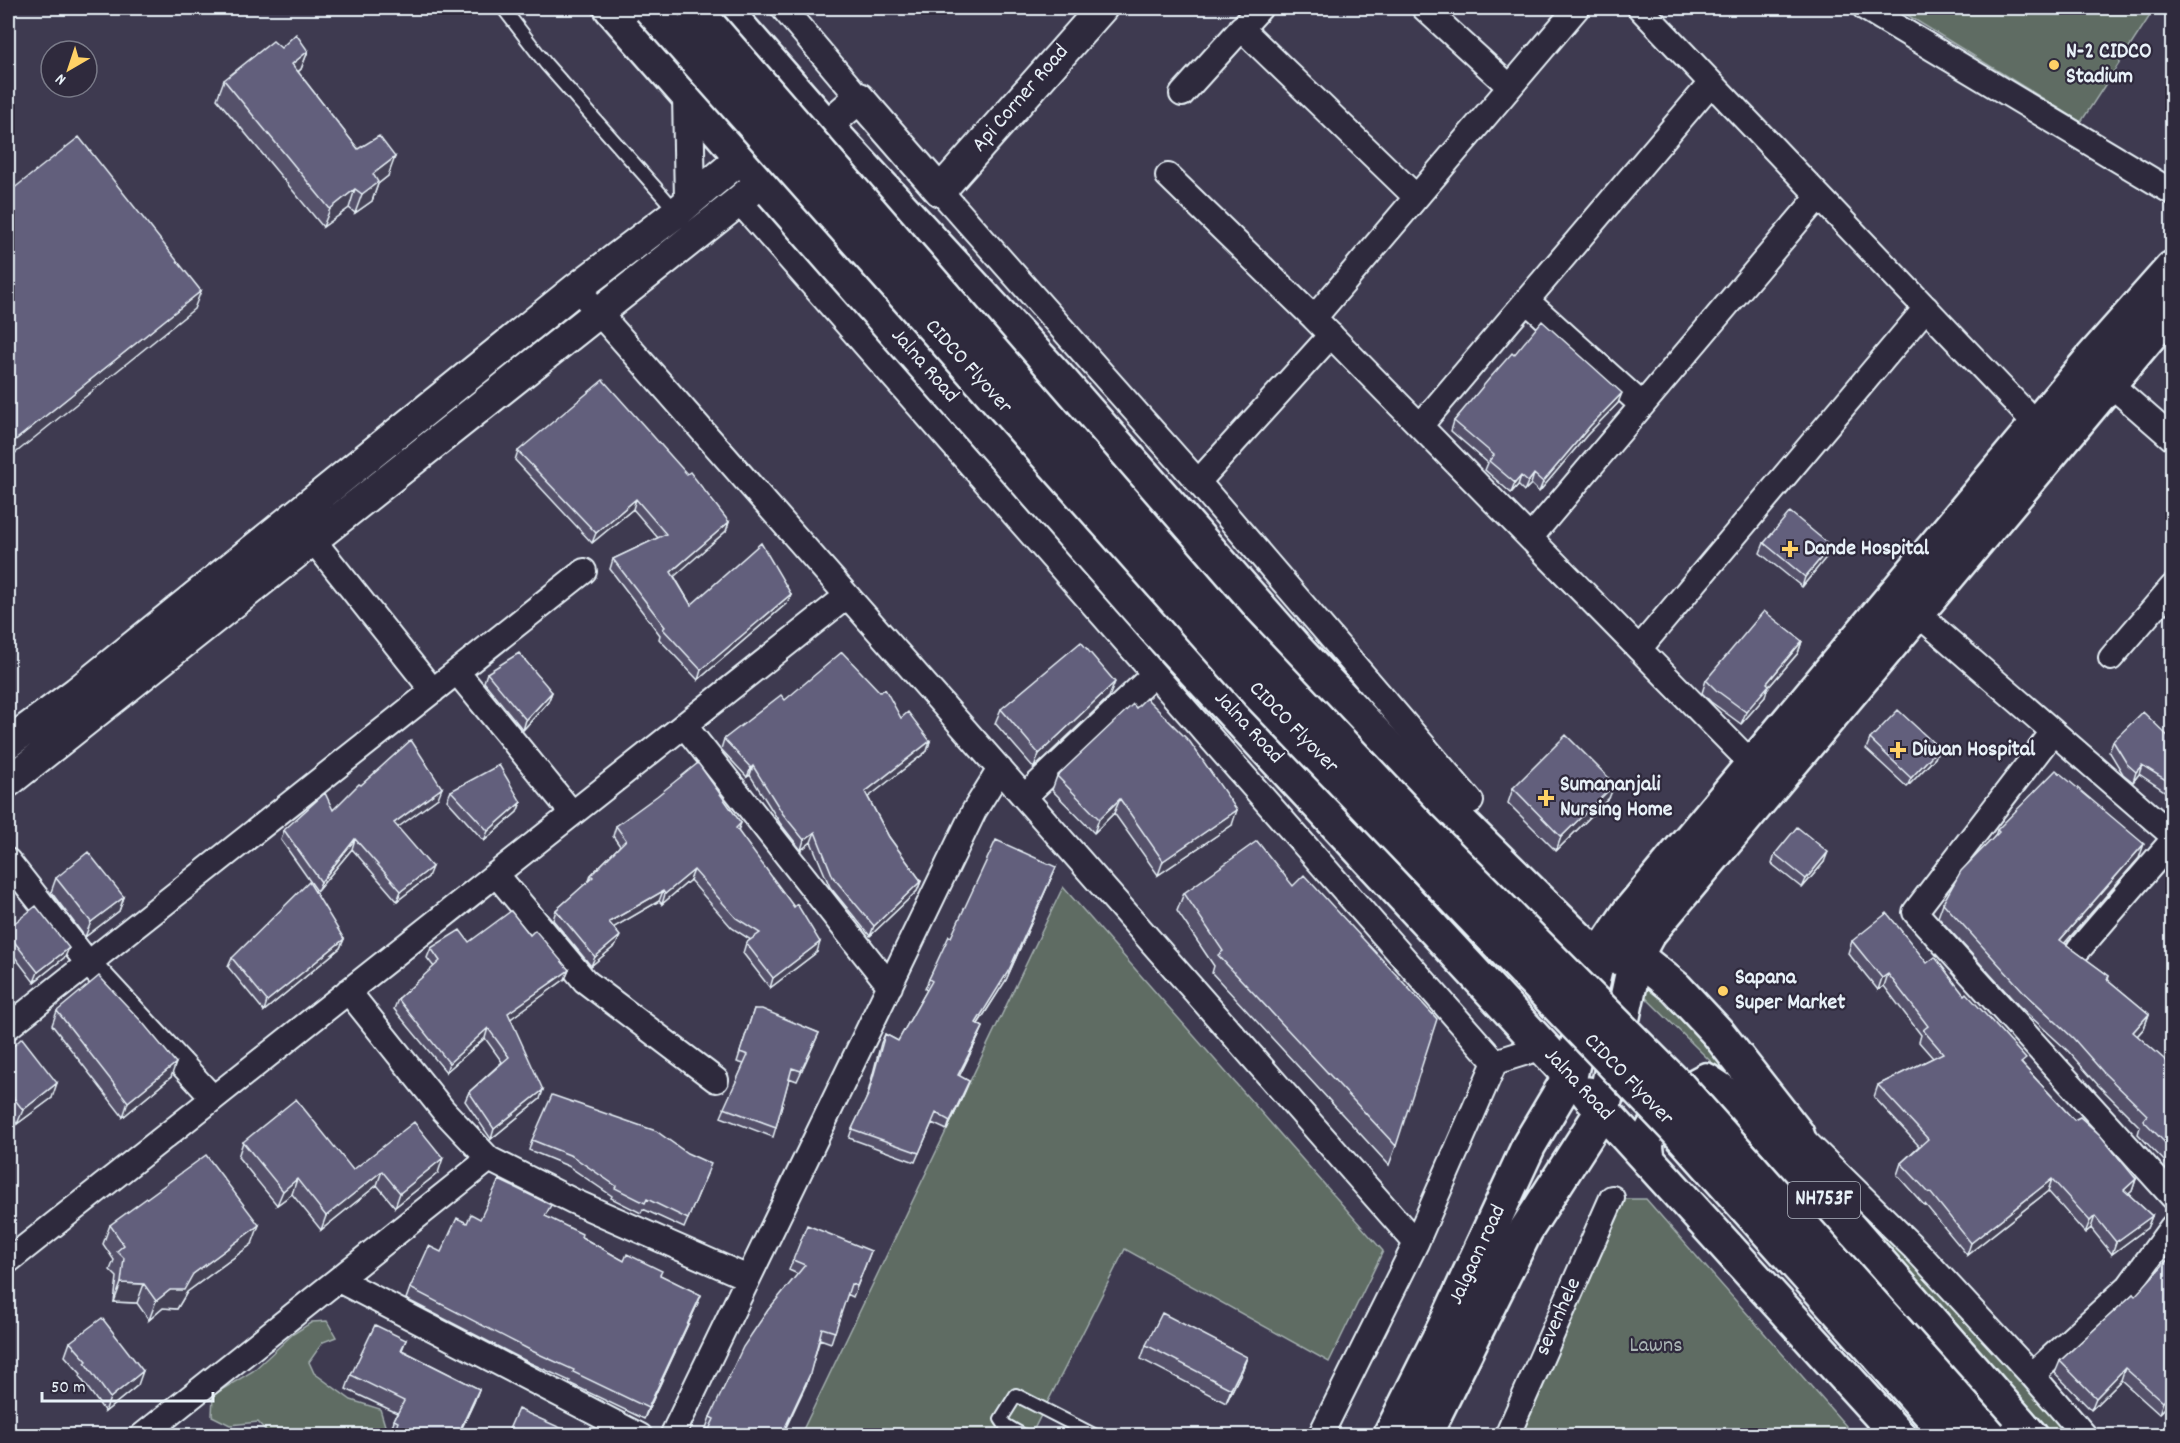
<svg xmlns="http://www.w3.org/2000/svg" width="2180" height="1443" viewBox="0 0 2180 1443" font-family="Dekko,sans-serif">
  <rect width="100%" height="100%" fill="#3e3a50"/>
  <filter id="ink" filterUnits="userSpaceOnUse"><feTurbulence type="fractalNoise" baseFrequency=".0167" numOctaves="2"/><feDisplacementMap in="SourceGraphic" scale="12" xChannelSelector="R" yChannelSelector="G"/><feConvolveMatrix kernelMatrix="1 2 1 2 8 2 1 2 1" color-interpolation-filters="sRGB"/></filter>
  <g filter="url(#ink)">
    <!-- green -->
    <path fill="#5e6c63" stroke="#a3aeae" stroke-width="1.5" d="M1896 8H2155L2081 122Z
      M1063 887 1383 1251 1329 1362 1125 1249 1031 1435 800 1436Z
      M1654 980 2068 1435H2047L1756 1106 1641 993Z
      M1622 1199H1646L1854 1435 1536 1436 1524 1429Z
      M327 1321 336 1337 323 1342 309 1362 314 1373 351 1400 380 1409 386 1429 382 1435H270L258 1422 230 1425 212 1416 213 1395 253 1371 293 1334 312 1322Z"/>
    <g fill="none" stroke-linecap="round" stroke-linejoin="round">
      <!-- service casing -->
      <g stroke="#e8f1f8" stroke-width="16">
        <path id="service" d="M503 8 546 64 677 212
          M1024 1436 1005 1425 1001 1419 1016 1395 1096 1436"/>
      </g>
      <!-- minor casing -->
      <g stroke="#e8f1f8" stroke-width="28">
        <path id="minor" d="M783 8 859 98
          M1424 8 1510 87
          M1640 8 2037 425
          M1865 8 2172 192
          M1241 28 1416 197
          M1182 94 1260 8
          M1168 176 1314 318 1752 764
          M940 191 1198 482 1471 801
          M739 201 1495 1062 1543 1047
          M577 288 1416 1243
          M1527 301 1642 405
          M1314 318 1577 8
          M2109 383 2172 438
          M1420 426 1711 83
          M1198 482 1331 335
          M1530 538 1819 196
          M313 540 433 691
          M1918 614 2172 835
          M1639 649 1926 308
          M2111 658 2172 587
          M457 672 572 813
          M684 725 890 986
          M2053 732 1915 912 2172 1196
          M1024 797 1153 675
          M8 861 88 963 213 1098
          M496 874 585 981 716 1080
          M2079 949 2172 841
          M348 991 443 1110 489 1159 573 1201 748 1278
          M8 1027 584 571
          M1801 1137 1915 1249 2032 1375 2085 1436
          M8 1261 847 596
          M339 1280 640 1436
          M2032 1375 2129 1286 2172 1227
          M142 1436 489 1159
          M672 1436 974 811 1000 769
          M1320 1436 1416 1243 1495 1062
          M1507 1436 1612 1198"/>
      </g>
      <!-- tertiary casing -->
      <g stroke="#e8f1f8" stroke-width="34">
        <path id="tertiary" d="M688 95 690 201
          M8 743 77 692 577 288 677 212 760 142
          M8 782 739 201 859 98 940 191 1102 8"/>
      </g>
      <!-- secondary casing -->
      <g stroke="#e8f1f8" stroke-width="38">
        <path id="secondary" d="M1636 956 1648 934 2172 309
          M1598 958 1629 912 2092 358 2172 268"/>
      </g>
      <!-- primary casing -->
      <g stroke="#e8f1f8" stroke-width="38">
        <path id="primary" d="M611 8 1159 633 1570 1076
          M723 8 827 127 1061 381 1296 649 1438 800 1598 958
          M1648 1160 1646 1143 1654 1127 1689 1089 1706 1080C1752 1108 1783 1152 1818 1192"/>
      </g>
      <!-- trunk casing -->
      <g stroke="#e8f1f8" stroke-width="38">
        <path id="trunk" d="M1588 1094 1899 1436
          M1390 1436 1447 1322 1529 1145 1570 1076 1598 958 1636 956 1676 988 1718 1033 1797 1134 1818 1192 2031 1436
          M1424 1436 1526 1230 1603 1110 1636 956"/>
      </g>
      <!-- service -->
      <use href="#service" stroke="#2f2a3d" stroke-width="12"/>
      <!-- minor -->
      <use href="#minor" stroke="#2f2a3d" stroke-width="24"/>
      <!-- tertiary -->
      <use href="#tertiary" stroke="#2f2a3d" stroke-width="30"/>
      <!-- secondary -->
      <use href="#secondary" stroke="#2f2a3d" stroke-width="33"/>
      <!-- primary -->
      <use href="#primary" stroke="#2f2a3d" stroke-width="33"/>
      <!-- trunk -->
      <use href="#trunk" stroke="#2f2a3d" stroke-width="33"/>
      <!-- trunk-bridge casing -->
      <g stroke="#e8f1f8" stroke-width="38" stroke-linecap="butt">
        <path id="trunk-bridge" d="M650 8 1257 692 1674 1127 1950 1436
          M694 8 1235 631 1422 829 1679 1087 1990 1436"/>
      </g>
      <!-- trunk-bridge -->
      <use href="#trunk-bridge" stroke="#2f2a3d" stroke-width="33"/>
    </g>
    <!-- wall -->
    <path fill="#54516b" stroke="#e8f1f8" stroke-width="1.5" d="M281 48 308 51 301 69 298 72 358 149 388 176 378 184 372 201 355 213 349 208 323 227 217 99 224 80Z
      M1514 355 1618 403 1587 435 1539 492 1531 484 1524 491 1518 485 1511 493 1485 470 1488 463 1451 431 1454 421Z
      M518 451 729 522 726 531 674 576 691 605 791 594 787 603 698 680 659 639 660 635 610 569 613 559 658 538 633 509 592 543 515 460Z
      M1764 543 1831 546 1828 555 1802 587 1760 553Z
      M1802 641 1798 653 1767 689 1765 697 1741 724 1711 702 1702 693 1706 680Z
      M487 673 552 692 548 702 523 730 484 682Z
      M1109 697 1034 768 995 723 1001 709Z
      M785 700 901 718 930 741 927 751 868 797 889 837 921 881 917 891 870 936 830 887 811 842 801 850 780 823 750 775 747 777 721 749 724 739Z
      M1870 739 1939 748 1935 758 1907 787 1866 749Z
      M2172 740V796L2139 774 2133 782 2123 774 2109 751 2113 741Z
      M1057 776 1232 825 1158 875 1114 813 1094 833 1052 790Z
      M361 785 438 798 397 827 428 877 397 901 352 849 317 891 281 840 284 830 333 810Z
      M1513 788 1609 798 1556 851 1508 803Z
      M451 791 521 802 517 812 484 841 447 800Z
      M741 823 738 831 817 952 770 988 743 953 746 943 751 940 732 928 690 880 662 904 659 901 614 927 616 945 591 966 553 920 556 910 589 881 591 875 620 846 613 836 616 826Z
      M1997 830 2139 858 2064 943 2109 976 2108 980 2149 1014 2144 1028 2137 1036 2172 1066V1169L2138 1134 2140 1127 2098 1085 2068 1051 2018 1005 1938 917 1943 903 1995 836Z
      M1775 854 1824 862 1802 888 1772 864Z
      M1056 867 1006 980 978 1024 983 1027 979 1036 959 1076 969 1081 965 1091 947 1130 932 1123 915 1162 849 1138 852 1129 866 1100 881 1043 885 1034 898 1041 927 990 925 989 929 979 951 937Z
      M56 878 124 897 119 911 85 937 51 892Z
      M1293 886 1396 1146 1389 1165 1212 973 1214 966 1177 911 1184 893Z
      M8 928 65 957 34 982 8 948Z
      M530 935 569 970 565 979 510 1019 540 1099 491 1139 465 1101 469 1092 502 1062 485 1038 446 1072 394 1009 398 999 434 967 427 958 431 948Z
      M344 939 340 948 264 1011 228 967 232 958Z
      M1852 941 1927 963 1964 995 2024 1066 2074 1120 2136 1179 2132 1191 2128 1194 2152 1216 2147 1228 2112 1254 2091 1228 2085 1233 2048 1191 1967 1255 1925 1204 1924 1205 1897 1175 1901 1163 1919 1146 1874 1097 1878 1085 1933 1058 1919 1042 1921 1035 1884 986 1878 990 1848 953Z
      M754 1009 819 1033 815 1042 797 1081 789 1078 776 1127 773 1137 721 1117 744 1064 737 1062Z
      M57 1011 171 1077 123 1117 52 1025Z
      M8 1051 52 1098 17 1124 8 1112Z
      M532 1140 707 1174 684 1228 643 1209 641 1213 611 1198 612 1196 568 1166 529 1150Z
      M243 1142 353 1170 438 1173 395 1207 377 1185 321 1230 292 1194 277 1205 238 1157Z
      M546 1217 624 1261 660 1275 701 1295 697 1305 644 1419 569 1383 570 1381 528 1362 406 1299 410 1288 441 1252 467 1223 480 1219Z
      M110 1225 252 1244 187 1292 177 1309 163 1308 149 1320 137 1303 114 1302 117 1277 110 1270 114 1260 103 1244Z
      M871 1251 853 1297 847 1294 831 1343 820 1339 806 1385 709 1429 706 1428 710 1417 798 1274 789 1270 793 1260Z
      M2133 1294 2172 1401 2159 1414 2121 1380 2091 1410 2055 1373 2060 1361Z
      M406 1340 402 1350 479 1389 474 1402 458 1436H392L389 1434 397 1413 346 1389 351 1375Z
      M70 1342 138 1385 105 1412 80 1377 81 1374 65 1356Z
      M1146 1345 1247 1357 1242 1371 1226 1403 1141 1359Z"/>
    <!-- shaded-wall -->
    <path fill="#454257" stroke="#e8f1f8" stroke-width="1.5" d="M308 51 301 69 285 82 292 64Z
      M395 157 388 176 378 184 372 201 355 213 362 194 373 174Z
      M355 189 349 208 323 227 330 209Z
      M201 291 194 309 8 459V446Z
      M1622 393 1618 403 1587 435 1539 492 1543 482 1590 426Z
      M1534 474 1531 484 1524 491 1528 482Z
      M1521 476 1518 485 1511 493 1515 483Z
      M636 499 633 509 592 543 596 533Z
      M729 522 726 531 668 582 671 572Z
      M1831 546 1828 555 1802 587 1805 577Z
      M791 594 787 603 698 680 701 670Z
      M1802 641 1798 653 1767 689 1765 697 1741 724 1746 712 1767 683Z
      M1115 682 1109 697 1034 768 1039 754Z
      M552 692 548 702 523 730 526 720Z
      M930 741 927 751 862 802 865 792Z
      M1939 748 1935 758 1907 787 1911 778Z
      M2142 765 2139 774 2133 782 2136 772Z
      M753 766 750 775 747 777 751 768Z
      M1615 784 1609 798 1556 851 1561 837Z
      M442 788 438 798 390 833 394 823Z
      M1120 799 1114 813 1094 833 1099 819Z
      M521 802 517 812 484 841 488 831Z
      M1237 810 1232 825 1158 875 1163 861Z
      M815 832 811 842 801 850 804 840Z
      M355 839 352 849 317 891 321 882Z
      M2144 844 2139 858 2055 954 2060 940Z
      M1828 852 1824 862 1802 888 1806 879Z
      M432 867 428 877 397 901 401 891Z
      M1056 867 1006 980 972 1033 976 1023Z
      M694 870 690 880 662 904 665 894Z
      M921 881 917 891 870 936 874 926Z
      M663 891 659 901 606 932 609 922Z
      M124 897 119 911 85 937 91 922Z
      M620 936 616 945 591 966 595 957Z
      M344 939 340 948 264 1011 267 1001Z
      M820 942 817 952 770 988 773 978Z
      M69 948 65 957 34 982 38 972Z
      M569 970 565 979 505 1023 508 1013Z
      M1888 974 1884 986 1878 990 1882 978Z
      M2149 1014 2144 1028 2128 1046 2133 1032Z
      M983 1027 979 1036 955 1085 958 1075Z
      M488 1028 485 1038 446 1072 449 1063Z
      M176 1063 171 1077 123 1117 128 1102Z
      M969 1081 965 1091 947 1130 950 1121Z
      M57 1083 52 1098 17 1124 23 1110Z
      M543 1090 540 1099 491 1139 494 1129Z
      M443 1158 438 1173 395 1207 400 1193Z
      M382 1171 377 1185 321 1230 326 1216Z
      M297 1179 292 1194 277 1205 283 1191Z
      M2052 1179 2048 1191 1967 1255 1971 1243Z
      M2136 1179 2132 1191 2120 1202 2124 1190Z
      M2095 1216 2091 1228 2085 1233 2090 1221Z
      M2152 1216 2147 1228 2112 1254 2116 1242Z
      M259 1225 252 1244 187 1292 177 1309 163 1308 149 1320 156 1301 170 1290 193 1274Z
      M121 1283 144 1284 137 1303 114 1302Z
      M701 1295 697 1305 644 1419 648 1408Z
      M1247 1357 1242 1371 1226 1403 1231 1389Z
      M2125 1368 2121 1380 2091 1410 2096 1398Z
      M143 1371 138 1385 105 1412 110 1398Z
      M810 1374 806 1385 782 1436H781Z
      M479 1389 474 1402 458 1436H457Z
      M2172 1393V1401L2159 1414 2163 1402Z"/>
    <!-- building -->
    <path fill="#625e7c" stroke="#e8f1f8" stroke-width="1.5" d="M296 34 308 51 292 64 358 149 379 136 395 157 373 174 378 182 362 194 355 189 330 209 224 80 273 41 281 48Z
      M79 137 201 291 8 446V193Z
      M1542 321 1622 393 1590 426 1543 482 1534 474 1528 482 1521 476 1515 483 1489 461 1494 455 1454 421 1489 379 1512 353 1514 355Z
      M603 380 687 474 690 472 729 522 671 572 691 605 761 543 791 594 701 670 663 629 665 627 613 559 666 534 636 499 596 533 518 451Z
      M1790 512 1831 546 1805 577 1764 543Z
      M1764 611 1802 641 1767 683 1769 685 1746 712 1716 690 1706 680Z
      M1081 642 1115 682 1039 754 1001 709Z
      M842 652 880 692 885 689 901 718 908 712 930 741 865 792 889 837 921 881 874 926 833 877 815 832 804 840 783 814 753 766 751 768 724 739 781 695 785 700Z
      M519 653 552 692 526 720 487 673Z
      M1146 698 1190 742 1237 810 1163 861 1120 799 1099 819 1057 776 1133 704 1136 708Z
      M1898 710 1939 748 1911 778 1870 739Z
      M2143 712 2172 740V784L2142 765 2136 772 2127 764 2113 741Z
      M1566 735 1615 784 1561 837 1513 788Z
      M411 740 442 788 394 823 432 867 401 891 355 839 321 882 284 830 325 793 333 810 359 784 361 785Z
      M698 763 741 823 736 828 794 907 797 904 820 942 773 978 746 943 760 933 736 918 694 870 665 894 663 891 609 922 620 936 595 957 556 910 593 877 591 875 626 840 616 826 657 796Z
      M499 765 521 802 488 831 451 791Z
      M2056 770 2144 844 2060 940 2109 976 2107 979 2149 1014 2133 1032 2172 1066V1150L2143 1120 2147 1115 2103 1072 2073 1038 2023 991 1943 903 1961 871 1999 832 1997 830Z
      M1797 827 1828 852 1806 879 1775 854Z
      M996 840 1056 867 1009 970 976 1023 983 1027 958 1075 969 1081 950 1121 936 1113 919 1153 852 1129 868 1095 885 1034 898 1041 932 981 929 979 949 936 951 937Z
      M1257 841 1293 886 1304 875 1437 1019 1396 1146 1218 955 1223 951 1184 893Z
      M88 852 124 897 91 922 56 878Z
      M309 882 344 939 267 1001 232 958Z
      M36 906 69 948 38 972 8 934V928Z
      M511 911 530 935 535 930 569 970 508 1013 543 1090 494 1129 469 1092 509 1057 488 1028 449 1063 398 999 440 961 431 948 460 930 469 942Z
      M1887 913 1927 963 1935 957 1964 995 1966 993 2026 1059 2021 1063 2074 1120 2080 1117 2100 1135 2136 1179 2124 1190 2152 1216 2116 1242 2095 1216 2090 1221 2052 1179 1971 1243 1930 1192 1929 1193 1901 1163 1928 1139 1878 1085 1943 1053 1923 1030 1928 1026 1888 974 1882 978 1852 941Z
      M99 976 142 1022 176 1063 128 1102 57 1011Z
      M754 1009H762L819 1033 801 1071 792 1068 776 1127 724 1108 748 1055 740 1052Z
      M22 1038 57 1083 23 1110 8 1091V1051Z
      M552 1095 656 1131 687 1153 711 1164 688 1219 647 1199 645 1203 615 1188 616 1186 572 1156 532 1140Z
      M296 1099 353 1170 414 1122 443 1158 400 1193 382 1171 326 1216 297 1179 283 1191 243 1142Z
      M206 1155 259 1225 193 1274 184 1290H170L156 1301 144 1284 121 1283 124 1258 117 1251 124 1245 110 1225Z
      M499 1180 551 1205 545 1216 582 1234 581 1237 624 1261 627 1254 662 1271 660 1275 701 1295 648 1408 573 1372 574 1370 532 1351 410 1288 429 1246 441 1252 457 1218 467 1223 471 1214 480 1219Z
      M807 1225 871 1251 857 1286 851 1284 835 1332 822 1328 810 1374 781 1436H706L714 1419 710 1417 743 1347 768 1310 805 1265 793 1260Z
      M2172 1255V1393L2163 1402 2125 1368 2096 1398 2060 1361 2133 1294 2135 1296Z
      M1162 1313 1247 1357 1231 1389 1146 1345Z
      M102 1318 143 1371 110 1398 85 1363 87 1361 70 1342Z
      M375 1325 406 1340 401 1350 479 1389 457 1436H392L398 1422 394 1420 404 1401 351 1375Z
      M518 1409 572 1433 570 1436H506Z
      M2172 1428V1436H2161Z"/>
  </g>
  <!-- markers -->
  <g fill="#ffd166" stroke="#2f2a3d" stroke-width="2">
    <circle cx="2054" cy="65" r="6"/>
    <path d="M1787 540h6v6h6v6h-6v6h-6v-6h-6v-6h6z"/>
    <path d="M1895 741h6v6h6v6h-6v6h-6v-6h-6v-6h6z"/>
    <path d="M1543 789h6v6h6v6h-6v6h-6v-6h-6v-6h6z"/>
    <circle cx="1723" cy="991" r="6"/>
  </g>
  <g text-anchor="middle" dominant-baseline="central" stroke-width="4.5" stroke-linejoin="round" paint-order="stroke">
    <!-- shield labels -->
    <rect fill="#2f2a3d" stroke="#b0b5c0" stroke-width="1.5" x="1788" y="1182" width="72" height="36" rx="4.5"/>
    <g font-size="21" font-weight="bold" fill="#e8f1f8">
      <text x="1824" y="1200">NH753F</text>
    </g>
    <!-- poi labels -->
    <g font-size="22" font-weight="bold" fill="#e8f1f8" stroke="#2f2a3d" text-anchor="start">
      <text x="2066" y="52">N-2 CIDCO<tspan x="2066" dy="25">Stadium</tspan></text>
      <text x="1804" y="549">Dande Hospital</text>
      <text x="1912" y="750">Diwan Hospital</text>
      <text x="1560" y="785">Sumananjali<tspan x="1560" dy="25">Nursing Home</tspan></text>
      <text x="1735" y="978">Sapana<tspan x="1735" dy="25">Super Market</tspan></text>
    </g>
    <!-- street labels -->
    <g font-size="22" fill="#e8f1f8" stroke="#2f2a3d">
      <text transform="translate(1021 99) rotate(-49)">Api Corner Road</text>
      <text transform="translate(924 366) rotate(49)">Jalna Road</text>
      <text transform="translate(968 367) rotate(48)">CIDCO Flyover</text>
      <text transform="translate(1248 728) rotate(47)">Jalna Road</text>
      <text transform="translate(1293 728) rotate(46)">CIDCO Flyover</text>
      <text transform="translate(1628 1080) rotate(46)">CIDCO Flyover</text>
      <text transform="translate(1578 1085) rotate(47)">Jalna Road</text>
      <text transform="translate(1478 1255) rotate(-65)">Jalgaon road</text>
      <text transform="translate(1559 1317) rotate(-66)">sevenhele</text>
    </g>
    <!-- park labels -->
    <g font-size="22" fill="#aab5b5" stroke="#2f2a3d">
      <text x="1656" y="1346">Lawns</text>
    </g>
  </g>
  <!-- margin -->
  <rect width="2180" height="1443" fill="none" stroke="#2f2a3d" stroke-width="30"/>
  <rect x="15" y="15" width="2150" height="1413" fill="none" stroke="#e8f1f8" stroke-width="2" filter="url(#ink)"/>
  <!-- north arrow -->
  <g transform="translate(69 69) rotate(219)"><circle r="28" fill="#2f2a3d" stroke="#797a88" stroke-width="1.5"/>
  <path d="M0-4.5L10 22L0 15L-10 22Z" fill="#ffd166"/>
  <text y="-9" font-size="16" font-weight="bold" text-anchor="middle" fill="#e8f1f8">N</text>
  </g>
  <!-- scale -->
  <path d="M42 1392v9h171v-9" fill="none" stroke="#e8f1f8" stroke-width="3"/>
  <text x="51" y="1392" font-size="18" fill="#e8f1f8" stroke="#2f2a3d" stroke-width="4.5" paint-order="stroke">50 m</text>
</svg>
